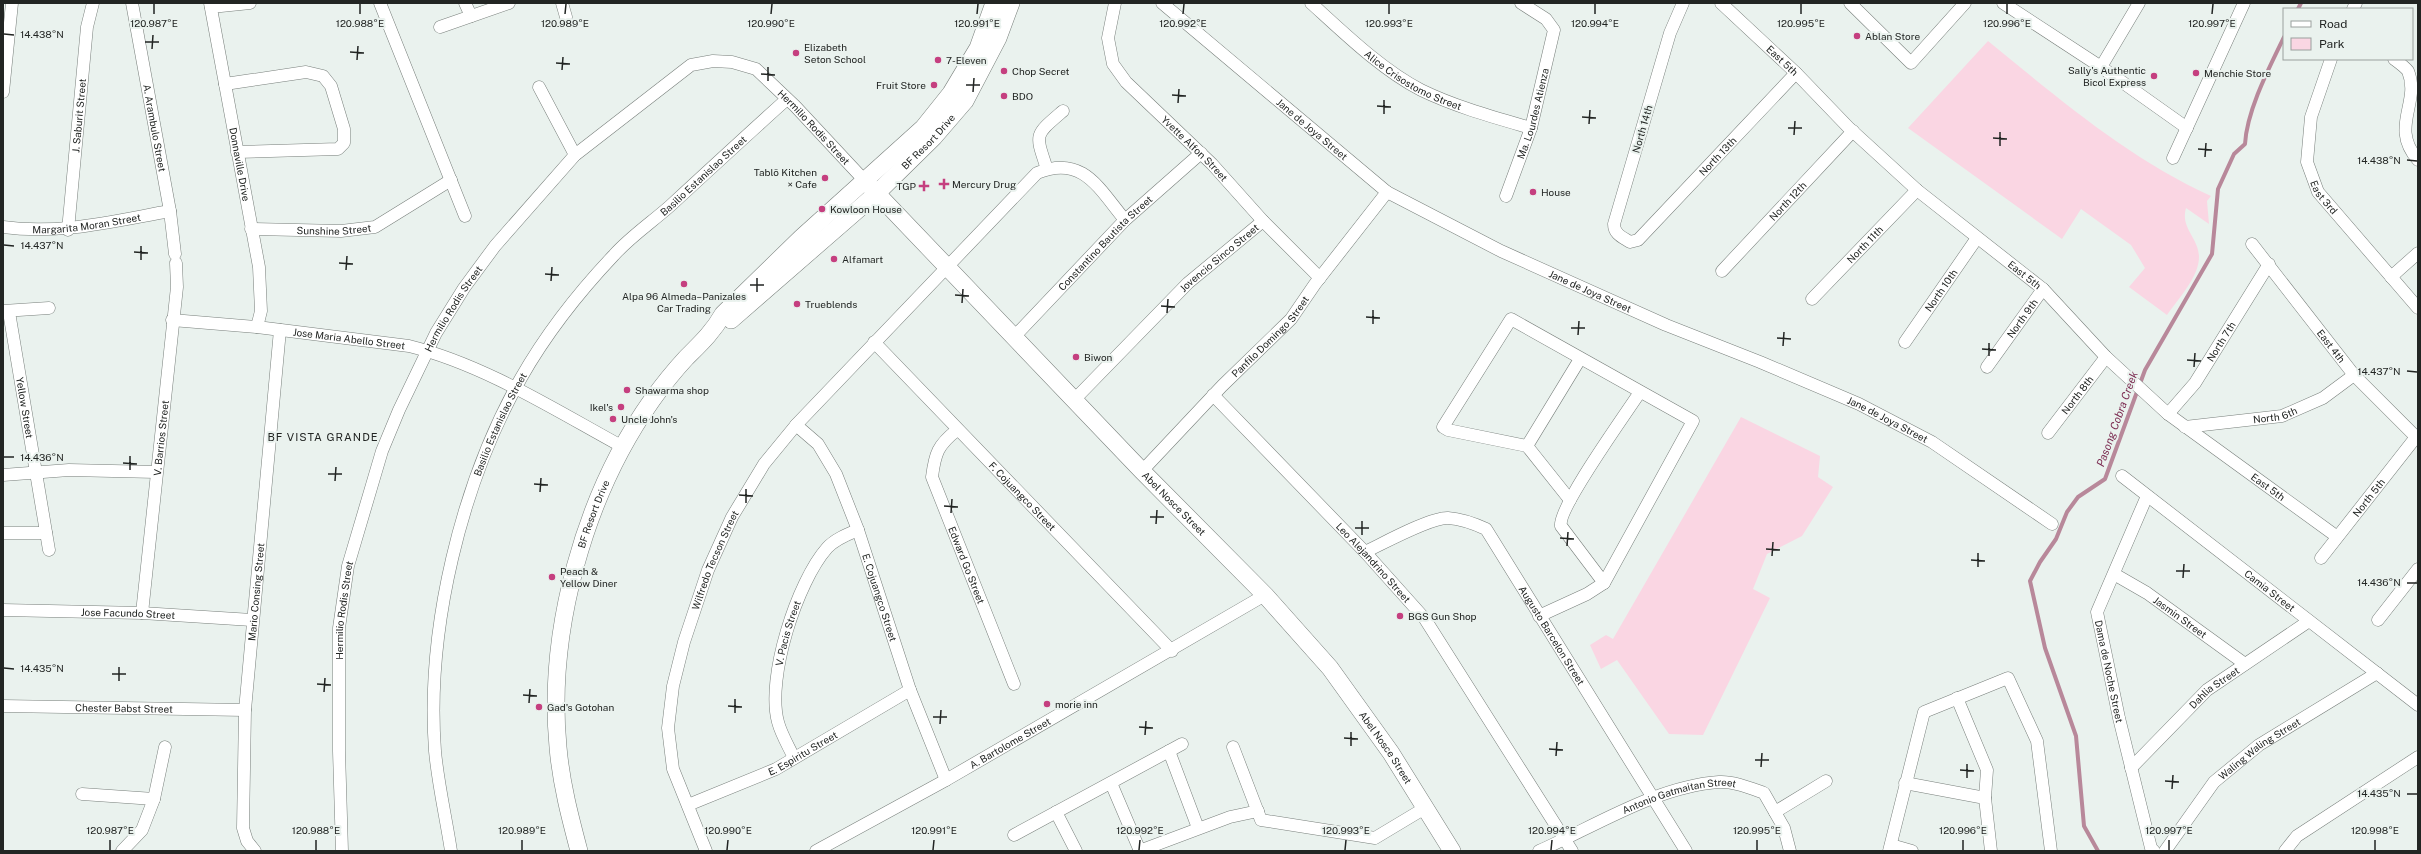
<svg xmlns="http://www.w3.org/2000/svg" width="2421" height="854" viewBox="0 0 2421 854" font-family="'Public Sans',sans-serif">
  <rect width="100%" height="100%" fill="#eaf2ee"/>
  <!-- green -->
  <path fill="#fad6e3" d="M1988 41C2058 98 2128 158 2211 196L2207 201 2209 224 2186 208C2180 228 2199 238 2199 257 2199 277 2178 299 2167 315L2129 287 2145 268 2131 245 2081 209 2062 239 1908 128Z
    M1741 417 1820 456 1818 477 1833 487 1802 536 1767 554 1753 589 1770 598 1703 735 1669 734 1617 660 1601 669 1590 645 1606 635 1613 639Z"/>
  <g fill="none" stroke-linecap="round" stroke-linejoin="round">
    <!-- stream -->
    <path stroke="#b8889a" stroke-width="4" d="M2298 9 2301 3
      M2098 851 2084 826 2076 736 2045 648 2030 581 2040 562 2056 539 2067 512 2078 497 2105 479 2145 370 2212 254 2218 189 2234 154 2245 144C2247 110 2269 68 2284 37"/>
    <!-- street casing -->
    <g stroke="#787f7b" stroke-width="13">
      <g id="street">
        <path id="s1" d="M132 3 170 211 175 254"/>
        <path id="s2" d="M210 3 259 267 261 311 257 327"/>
        <path d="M380 3 465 216"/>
        <path d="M465 3 471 16"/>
        <path d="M562 3 566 17"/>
        <path id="s3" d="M1115 3 1108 38 1113 64 1126 82 1212 164 1263 221 1320 278"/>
        <path id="s4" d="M1162 3 1387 192 1501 251 1666 325 1760 362 1859 404 1932 442 2052 524"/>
        <path id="s5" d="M1311 3C1344 33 1382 70 1421 90 1456 107 1493 117 1531 128"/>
        <path id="s6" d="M1683 3 1670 33 1614 224C1614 234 1622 237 1630 242L1638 240 1796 73"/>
        <path id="s7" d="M1721 3 1796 73 1848 127 1917 190 2043 289 2106 357 2168 414 2336 536"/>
        <path d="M1850 3 1911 63 1965 3"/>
        <path d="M2003 3 2101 67 2187 128"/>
        <path d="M211 7 250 3"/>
        <path d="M2353 9 2356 3"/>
        <path d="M440 27 509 3"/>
        <path id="s8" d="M2331 59 2311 117 2307 162 2318 192 2418 308"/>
        <path d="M2394 59C2398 62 2405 67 2408 71 2421 103 2389 127 2418 160"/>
        <path d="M2101 67 2139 3"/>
        <path d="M225 84 306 72 323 76 331 86 344 129V143L338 149 237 152"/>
        <path d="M539 87 575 155"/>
        <path d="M3 92 12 3"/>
        <path d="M2173 158 2244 3"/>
        <path d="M1047 169C1035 133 1034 136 1063 111"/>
        <path id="s9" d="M1506 196 1531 128 1554 30 1546 19 1521 3"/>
        <path id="s10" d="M3 227C60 235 114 221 170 211"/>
        <path id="s11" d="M251 229 341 231 375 227 451 180"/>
        <path id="s12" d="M68 230 87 27 93 3"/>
        <path id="s13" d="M2252 244 2354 375 2418 439"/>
        <path id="s14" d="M1722 271 1853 131"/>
        <path d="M2391 277 2418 253"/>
        <path id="s15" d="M1812 299 1917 190"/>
        <path d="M3 311 49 308"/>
        <path id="s16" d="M9 312 49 550"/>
        <path id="s17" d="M172 320 257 327 409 346C485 365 555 410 623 447"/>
        <path id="s18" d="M1014 337 1125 220 1201 153"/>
        <path id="s19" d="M874 342 1172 651"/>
        <path id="s20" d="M1905 342 1977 238"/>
        <path id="s21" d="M1987 367 2043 289"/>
        <path id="s22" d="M1213 395 1365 552 1425 619 1572 851"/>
        <path id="s23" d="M1075 399 1188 283 1263 221"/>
        <path id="s24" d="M2168 414 2195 383 2269 264"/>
        <path id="s25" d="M796 425 818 444 836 474 858 530 910 690 946 780"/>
        <path id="s26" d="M2185 427 2282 416 2323 398 2354 375"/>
        <path id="s27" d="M957 430C938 445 935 453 932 477L1014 684"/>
        <path id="s28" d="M2048 433 2106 357"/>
        <path d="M1527 446 1580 359"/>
        <path id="s29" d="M1142 471 1222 386 1291 319 1315 284 1387 192"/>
        <path d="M3 475 69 470 156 472"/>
        <path id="s30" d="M2122 476 2418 705"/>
        <path id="s31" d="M2147 496 2097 612 2119 718 2151 848 2154 851"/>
        <path d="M3 533H46"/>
        <path id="s32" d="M1365 552C1382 544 1431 517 1448 518 1462 519 1473 523 1486 529L1686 851"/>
        <path id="s33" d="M2321 558 2416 437"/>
        <path id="s34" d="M2114 574 2147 593 2245 664"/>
        <path d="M1604 583 1561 526C1557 509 1627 412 1640 392"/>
        <path id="s35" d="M3 610 142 613 252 620"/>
        <path id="s36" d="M142 613 177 287 176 263"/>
        <path d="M1539 616 1587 594 1604 583 1693 421 1511 319 1443 427 1448 430 1527 446 1570 500"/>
        <path d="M2378 620 2418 569"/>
        <path d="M1957 698 1987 770 1985 798 1991 851"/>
        <path id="s37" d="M3 706 245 710"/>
        <path d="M1233 747 1261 820 1375 838 1425 808"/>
        <path d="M1169 751 1198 828"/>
        <path id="s38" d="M794 758C789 747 781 734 778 722 766 678 797 582 827 548 835 539 848 534 858 530"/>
        <path id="s39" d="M2131 768 2207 690 2309 621"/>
        <path d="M1111 783 1140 851"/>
        <path d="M1905 783 1985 798"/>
        <path d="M82 794 154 799"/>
        <path id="s40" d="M688 805 776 769 910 690"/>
        <path d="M1056 812 1076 851"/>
        <path d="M1775 812 1826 781"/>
        <path d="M1014 835 1182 744"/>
        <path d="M1891 845 1912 851"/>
        <path d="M122 851 142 830 154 799 165 747"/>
        <path id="s41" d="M255 851 247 841 243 828 245 710 280 330"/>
        <path id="s42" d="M342 851 339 751V628L348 566 382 451 399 410 436 333 464 288 495 246 575 155 691 65 713 61 732 62 756 69 795 106 864 180"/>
        <path id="s43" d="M451 851C446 818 438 784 435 751 426 629 461 484 521 378 546 334 579 292 614 255 630 237 652 222 670 206 709 170 748 134 787 99"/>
        <path id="s44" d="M706 851 673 769 668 728 673 686 684 642 708 570 732 517 764 464 796 425 1037 173C1083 154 1099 189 1125 220"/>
        <path id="s45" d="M816 851 946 780 1265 595"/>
        <path d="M1139 851 1230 817 1258 811"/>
        <path id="s46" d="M1539 851C1595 826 1658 786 1719 782 1733 781 1750 788 1764 793L1784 828 1790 851"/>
        <path d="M1889 851 1924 712 2008 678 2037 741 2051 851"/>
        <path id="s47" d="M2165 851 2214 782 2259 745 2377 673"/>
        <path d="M2285 851 2297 836 2418 757"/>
      </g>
    </g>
    <!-- secondary casing -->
    <g stroke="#787f7b" stroke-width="18">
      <g id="secondary">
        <path id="s48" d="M864 180 1142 471 1265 595 1330 668 1391 753 1452 851"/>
        <path id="s49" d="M731 320 877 193 934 137 965 101 998 38 1011 3"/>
        <path id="s50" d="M579 851C570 817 561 783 558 747 547 631 584 496 652 400 662 386 674 371 686 358 700 344 713 332 723 314L801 238 923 128 951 93 978 48 994 3"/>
      </g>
    </g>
    <!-- street -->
    <use href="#street" stroke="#fff" stroke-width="12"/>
    <!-- secondary -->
    <use href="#secondary" stroke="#fff" stroke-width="17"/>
  </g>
  <!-- ticks -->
  <path fill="none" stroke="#222523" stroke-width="1.5" d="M154 14V4M360 14V4M565 14 566 4M771 14 772 4M977 14 978 4M1183 14 1184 4M1389 14V4M1595 14V4M1801 14V4M2007 14V4M2212 14 2213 4M4 34 14 35M145 42H159M152 49 153 35M350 52 364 53M357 60 358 46M556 63 570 64M562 70 563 57M761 74 775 75M768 81V67M966 85H980M973 92 974 78M1172 95 1186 96M1178 103 1179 89M1377 106 1391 107M1384 114V100M1582 117 1596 118M1589 124 1590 110M1788 128H1802M1794 135 1795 121M1993 138 2007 139M2000 146V132M2198 149 2212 150M2205 157 2206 143M2407 160 2417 161M4 245 14 246M134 252 148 253M141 260V246M339 263 353 264M346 270 347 256M545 274 559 275M551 281 552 267M750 285H764M757 292V278M955 295 969 296M962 303 963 289M1161 306 1175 307M1167 313 1168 299M1366 317 1380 318M1373 324V310M1571 328H1585M1578 335 1579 321M1777 338 1791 339M1783 346 1784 332M1982 349 1996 350M1989 356V343M2187 360 2201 361M2194 367 2195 353M2407 371 2417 372M4 457H14M123 463 137 464M130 470V456M328 474H342M335 481 336 467M534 484 548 485M540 492 541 478M739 495 753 496M746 503V489M944 506 958 507M951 513 952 499M1150 517H1164M1156 524 1157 510M1355 528H1369M1362 535V521M1560 538 1574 539M1567 546 1568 532M1766 549 1780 550M1772 556 1773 542M1971 560 1985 561M1978 567V553M2176 571H2190M2183 578 2184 564M2407 583H2417M4 668 14 669M112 674H126M119 681V667M317 684 331 685M324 692 325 678M523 695 537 696M529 703 530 689M728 706 742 707M735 713V699M933 717H947M940 724 941 710M1139 727 1153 728M1145 735 1146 721M1344 738 1358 739M1351 746V732M1549 749 1563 750M1556 756 1557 742M1755 760H1769M1761 767 1762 753M1960 770 1974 771M1967 778V764M2165 781 2179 782M2172 789 2173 775M2407 794H2417M110 850V840M316 850V840M522 850V840M727 850 728 840M933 850 934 840M1139 850 1140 840M1345 850 1346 840M1551 850 1552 840M1757 850V840M1963 850V840M2169 850V840M2375 850V840"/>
  <!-- markers -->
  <g fill="#c53f7f" stroke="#eaf2ee" stroke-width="1.5">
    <circle cx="1857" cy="36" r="4"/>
    <circle cx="796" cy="53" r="4"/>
    <circle cx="938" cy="60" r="4"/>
    <circle cx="1004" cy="71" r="4"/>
    <circle cx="2196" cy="73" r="4"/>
    <circle cx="2154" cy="76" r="4"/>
    <circle cx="934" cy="85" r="4"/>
    <circle cx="1004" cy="96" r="4"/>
    <circle cx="825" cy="178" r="4"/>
    <path d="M942 178h4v4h4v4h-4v4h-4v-4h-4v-4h4z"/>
    <path d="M922 180h4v4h4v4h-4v4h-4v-4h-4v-4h4z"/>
    <circle cx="1533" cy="192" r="4"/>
    <circle cx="822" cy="209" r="4"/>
    <circle cx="834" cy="259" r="4"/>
    <circle cx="684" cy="284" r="4"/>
    <circle cx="797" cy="304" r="4"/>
    <circle cx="1076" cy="357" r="4"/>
    <circle cx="627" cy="390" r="4"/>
    <circle cx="621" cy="407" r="4"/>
    <circle cx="613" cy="419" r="4"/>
    <circle cx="552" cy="577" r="4"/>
    <circle cx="1400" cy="616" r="4"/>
    <circle cx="1047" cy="704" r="4"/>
    <circle cx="539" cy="707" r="4"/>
  </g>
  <g text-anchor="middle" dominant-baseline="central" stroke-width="4" stroke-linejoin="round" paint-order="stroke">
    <!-- poi labels -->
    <g font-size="10" fill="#222523" stroke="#eaf2ee" text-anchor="start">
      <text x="1865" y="36">Ablan Store</text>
      <text x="804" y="47">Elizabeth<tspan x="804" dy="12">Seton School</tspan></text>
      <text x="946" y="60">7-Eleven</text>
      <text x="2146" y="70" text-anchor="end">Sally's Authentic<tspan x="2146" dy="12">Bicol Express</tspan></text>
      <text x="1012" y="71">Chop Secret</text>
      <text x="2204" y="73">Menchie Store</text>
      <text x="926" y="85" text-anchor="end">Fruit Store</text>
      <text x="1012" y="96">BDO</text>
      <text x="817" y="172" text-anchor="end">Tablō Kitchen<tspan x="817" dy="12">× Cafe</tspan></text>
      <text x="952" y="184">Mercury Drug</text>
      <text x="916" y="186" text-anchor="end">TGP</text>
      <text x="1541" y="192">House</text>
      <text x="830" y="209">Kowloon House</text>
      <text x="842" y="259">Alfamart</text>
      <text x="684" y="296" text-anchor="middle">Alpa 96 Almeda–Panizales<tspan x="684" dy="12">Car Trading</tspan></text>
      <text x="805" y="304">Trueblends</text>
      <text x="1084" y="357">Biwon</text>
      <text x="635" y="390">Shawarma shop</text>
      <text x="613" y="407" text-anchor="end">Ikel's</text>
      <text x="621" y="419">Uncle John's</text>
      <text x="560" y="571">Peach &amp;<tspan x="560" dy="12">Yellow Diner</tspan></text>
      <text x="1408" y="616">BGS Gun Shop</text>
      <text x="1055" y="704">morie inn</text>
      <text x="547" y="707">Gad's Gotohan</text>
    </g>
    <!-- street labels -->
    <g font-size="10" fill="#222523" stroke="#eaf2ee">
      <text stroke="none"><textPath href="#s7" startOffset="84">East 5th</textPath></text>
      <text stroke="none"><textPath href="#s5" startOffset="129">Alice Crisostomo Street</textPath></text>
      <text stroke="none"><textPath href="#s9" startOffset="87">Ma. Lourdes Atienza</textPath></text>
      <text stroke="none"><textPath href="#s12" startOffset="115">J. Saburit Street</textPath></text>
      <text stroke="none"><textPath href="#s42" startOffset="1057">Hermilio Rodis Street</textPath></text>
      <text stroke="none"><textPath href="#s1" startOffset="127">A. Arambulo Street</textPath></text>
      <text stroke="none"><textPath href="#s4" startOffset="196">Jane de Joya Street</textPath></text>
      <text transform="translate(1642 129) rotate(-74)">North 14th</text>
      <text stroke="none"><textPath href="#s49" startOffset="266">BF Resort Drive</textPath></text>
      <text stroke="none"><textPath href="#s3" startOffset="180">Yvette Alfon Street</textPath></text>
      <text stroke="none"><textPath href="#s6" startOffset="381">North 13th</textPath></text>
      <text stroke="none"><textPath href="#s2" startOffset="164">Donnaville Drive</textPath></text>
      <text stroke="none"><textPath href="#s43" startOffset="763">Basilio Estanislao Street</textPath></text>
      <text stroke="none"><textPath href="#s8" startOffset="146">East 3rd</textPath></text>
      <text stroke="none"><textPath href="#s14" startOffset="96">North 12th</textPath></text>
      <text stroke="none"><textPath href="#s10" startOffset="84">Margarita Moran Street</textPath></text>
      <text stroke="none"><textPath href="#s11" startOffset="83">Sunshine Street</textPath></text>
      <text stroke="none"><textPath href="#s18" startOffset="131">Constantino Bautista Street</textPath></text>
      <text stroke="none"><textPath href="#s15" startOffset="76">North 11th</textPath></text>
      <text stroke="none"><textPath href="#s23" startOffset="202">Jovencio Sinco Street</textPath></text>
      <text stroke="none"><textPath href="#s7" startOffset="408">East 5th</textPath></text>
      <text stroke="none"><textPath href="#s4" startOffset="520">Jane de Joya Street</textPath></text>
      <text stroke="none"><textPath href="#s20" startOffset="63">North 10th</textPath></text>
      <text stroke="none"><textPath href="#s42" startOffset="565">Hermilio Rodis Street</textPath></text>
      <text stroke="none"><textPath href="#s21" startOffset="60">North 9th</textPath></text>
      <text stroke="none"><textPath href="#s29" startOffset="186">Panfilo Domingo Street</textPath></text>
      <text stroke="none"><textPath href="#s17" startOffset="178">Jose Maria Abello Street</textPath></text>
      <text stroke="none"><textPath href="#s24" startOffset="90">North 7th</textPath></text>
      <text stroke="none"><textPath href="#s13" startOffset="129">East 4th</textPath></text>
      <text stroke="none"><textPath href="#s28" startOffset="48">North 8th</textPath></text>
      <text stroke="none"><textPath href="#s16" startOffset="97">Yellow Street</textPath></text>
      <text stroke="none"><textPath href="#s26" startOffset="91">North 6th</textPath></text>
      <text stroke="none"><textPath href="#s4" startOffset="844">Jane de Joya Street</textPath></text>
      <text stroke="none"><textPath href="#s43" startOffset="438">Basilio Estanislao Street</textPath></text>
      <text stroke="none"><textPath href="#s36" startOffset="176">V. Barrios Street</textPath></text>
      <text stroke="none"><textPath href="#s7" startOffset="732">East 5th</textPath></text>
      <text stroke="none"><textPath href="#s19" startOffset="214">F. Cojuangco Street</textPath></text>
      <text stroke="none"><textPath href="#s33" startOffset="77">North 5th</textPath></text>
      <text stroke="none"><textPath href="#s48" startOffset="448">Abel Nosce Street</textPath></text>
      <text stroke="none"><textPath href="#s50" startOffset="344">BF Resort Drive</textPath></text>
      <text stroke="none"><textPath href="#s44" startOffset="305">Wilfredo Tecson Street</textPath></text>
      <text stroke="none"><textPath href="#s22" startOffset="232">Leo Alejandrino Street</textPath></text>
      <text stroke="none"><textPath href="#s27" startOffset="150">Edward Go Street</textPath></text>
      <text stroke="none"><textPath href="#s30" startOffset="187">Camia Street</textPath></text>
      <text stroke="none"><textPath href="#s41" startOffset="263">Mario Consing Street</textPath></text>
      <text stroke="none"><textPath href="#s25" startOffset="195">E. Cojuangco Street</textPath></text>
      <text stroke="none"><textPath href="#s42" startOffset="241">Hermilio Rodis Street</textPath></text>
      <text stroke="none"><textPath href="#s35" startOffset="125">Jose Facundo Street</textPath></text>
      <text stroke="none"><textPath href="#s34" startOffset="79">Jasmin Street</textPath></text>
      <text stroke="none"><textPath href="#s38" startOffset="130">V. Pacis Street</textPath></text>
      <text stroke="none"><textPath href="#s32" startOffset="255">Augusto Barcelon Street</textPath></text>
      <text stroke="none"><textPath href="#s31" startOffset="187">Dama de Noche Street</textPath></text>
      <text stroke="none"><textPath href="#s39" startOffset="116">Dahlia Street</textPath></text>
      <text stroke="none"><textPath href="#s37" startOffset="121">Chester Babst Street</textPath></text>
      <text stroke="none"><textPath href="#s45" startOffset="222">A. Bartolome Street</textPath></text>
      <text stroke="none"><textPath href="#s48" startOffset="772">Abel Nosce Street</textPath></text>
      <text stroke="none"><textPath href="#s47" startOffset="141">Waling Waling Street</textPath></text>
      <text stroke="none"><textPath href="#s40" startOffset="126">E. Espiritu Street</textPath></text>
      <text stroke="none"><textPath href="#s46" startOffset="152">Antonio Gatmaitan Street</textPath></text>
    </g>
    <!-- water labels -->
    <g font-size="11" font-style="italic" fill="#7a294f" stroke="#eaf2ee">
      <text transform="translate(2117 419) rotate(-70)">Pasong Cobra Creek</text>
    </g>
    <!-- neighbourhood labels -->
    <g font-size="11" letter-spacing="1" fill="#222523" stroke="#eaf2ee">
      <text x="323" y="437">BF VISTA GRANDE</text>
    </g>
  </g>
  <g font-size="10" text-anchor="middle" fill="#222523" stroke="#eaf2ee" stroke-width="4" stroke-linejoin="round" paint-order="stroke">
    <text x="154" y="27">120.987°E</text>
    <text x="360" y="27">120.988°E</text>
    <text x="565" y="27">120.989°E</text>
    <text x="771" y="27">120.990°E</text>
    <text x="977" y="27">120.991°E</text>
    <text x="1183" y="27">120.992°E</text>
    <text x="1389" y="27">120.993°E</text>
    <text x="1595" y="27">120.994°E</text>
    <text x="1801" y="27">120.995°E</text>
    <text x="2007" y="27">120.996°E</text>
    <text x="2212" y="27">120.997°E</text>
    <text x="42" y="38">14.438°N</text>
    <text x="2379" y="164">14.438°N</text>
    <text x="42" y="249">14.437°N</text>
    <text x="2379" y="375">14.437°N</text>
    <text x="42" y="461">14.436°N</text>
    <text x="2379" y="586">14.436°N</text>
    <text x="42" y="672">14.435°N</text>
    <text x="2379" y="797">14.435°N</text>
    <text x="110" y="834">120.987°E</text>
    <text x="316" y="834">120.988°E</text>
    <text x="522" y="834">120.989°E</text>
    <text x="728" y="834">120.990°E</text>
    <text x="934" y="834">120.991°E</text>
    <text x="1140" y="834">120.992°E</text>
    <text x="1346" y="834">120.993°E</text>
    <text x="1552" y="834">120.994°E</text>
    <text x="1757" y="834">120.995°E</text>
    <text x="1963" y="834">120.996°E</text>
    <text x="2169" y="834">120.997°E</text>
    <text x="2375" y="834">120.998°E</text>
  </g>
  <!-- border -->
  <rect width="2421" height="854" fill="none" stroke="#222523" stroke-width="8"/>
  <!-- legend -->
  <rect x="2283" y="8" width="130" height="52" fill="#eaf2ee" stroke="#9aa09d"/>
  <rect x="2291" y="21" width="20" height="6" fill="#ffffff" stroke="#9aa09d"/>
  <text x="2319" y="28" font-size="12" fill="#222523">Road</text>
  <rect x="2291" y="38" width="20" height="12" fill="#fad6e3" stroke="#9aa09d"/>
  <text x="2319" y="48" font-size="12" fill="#222523">Park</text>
</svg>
